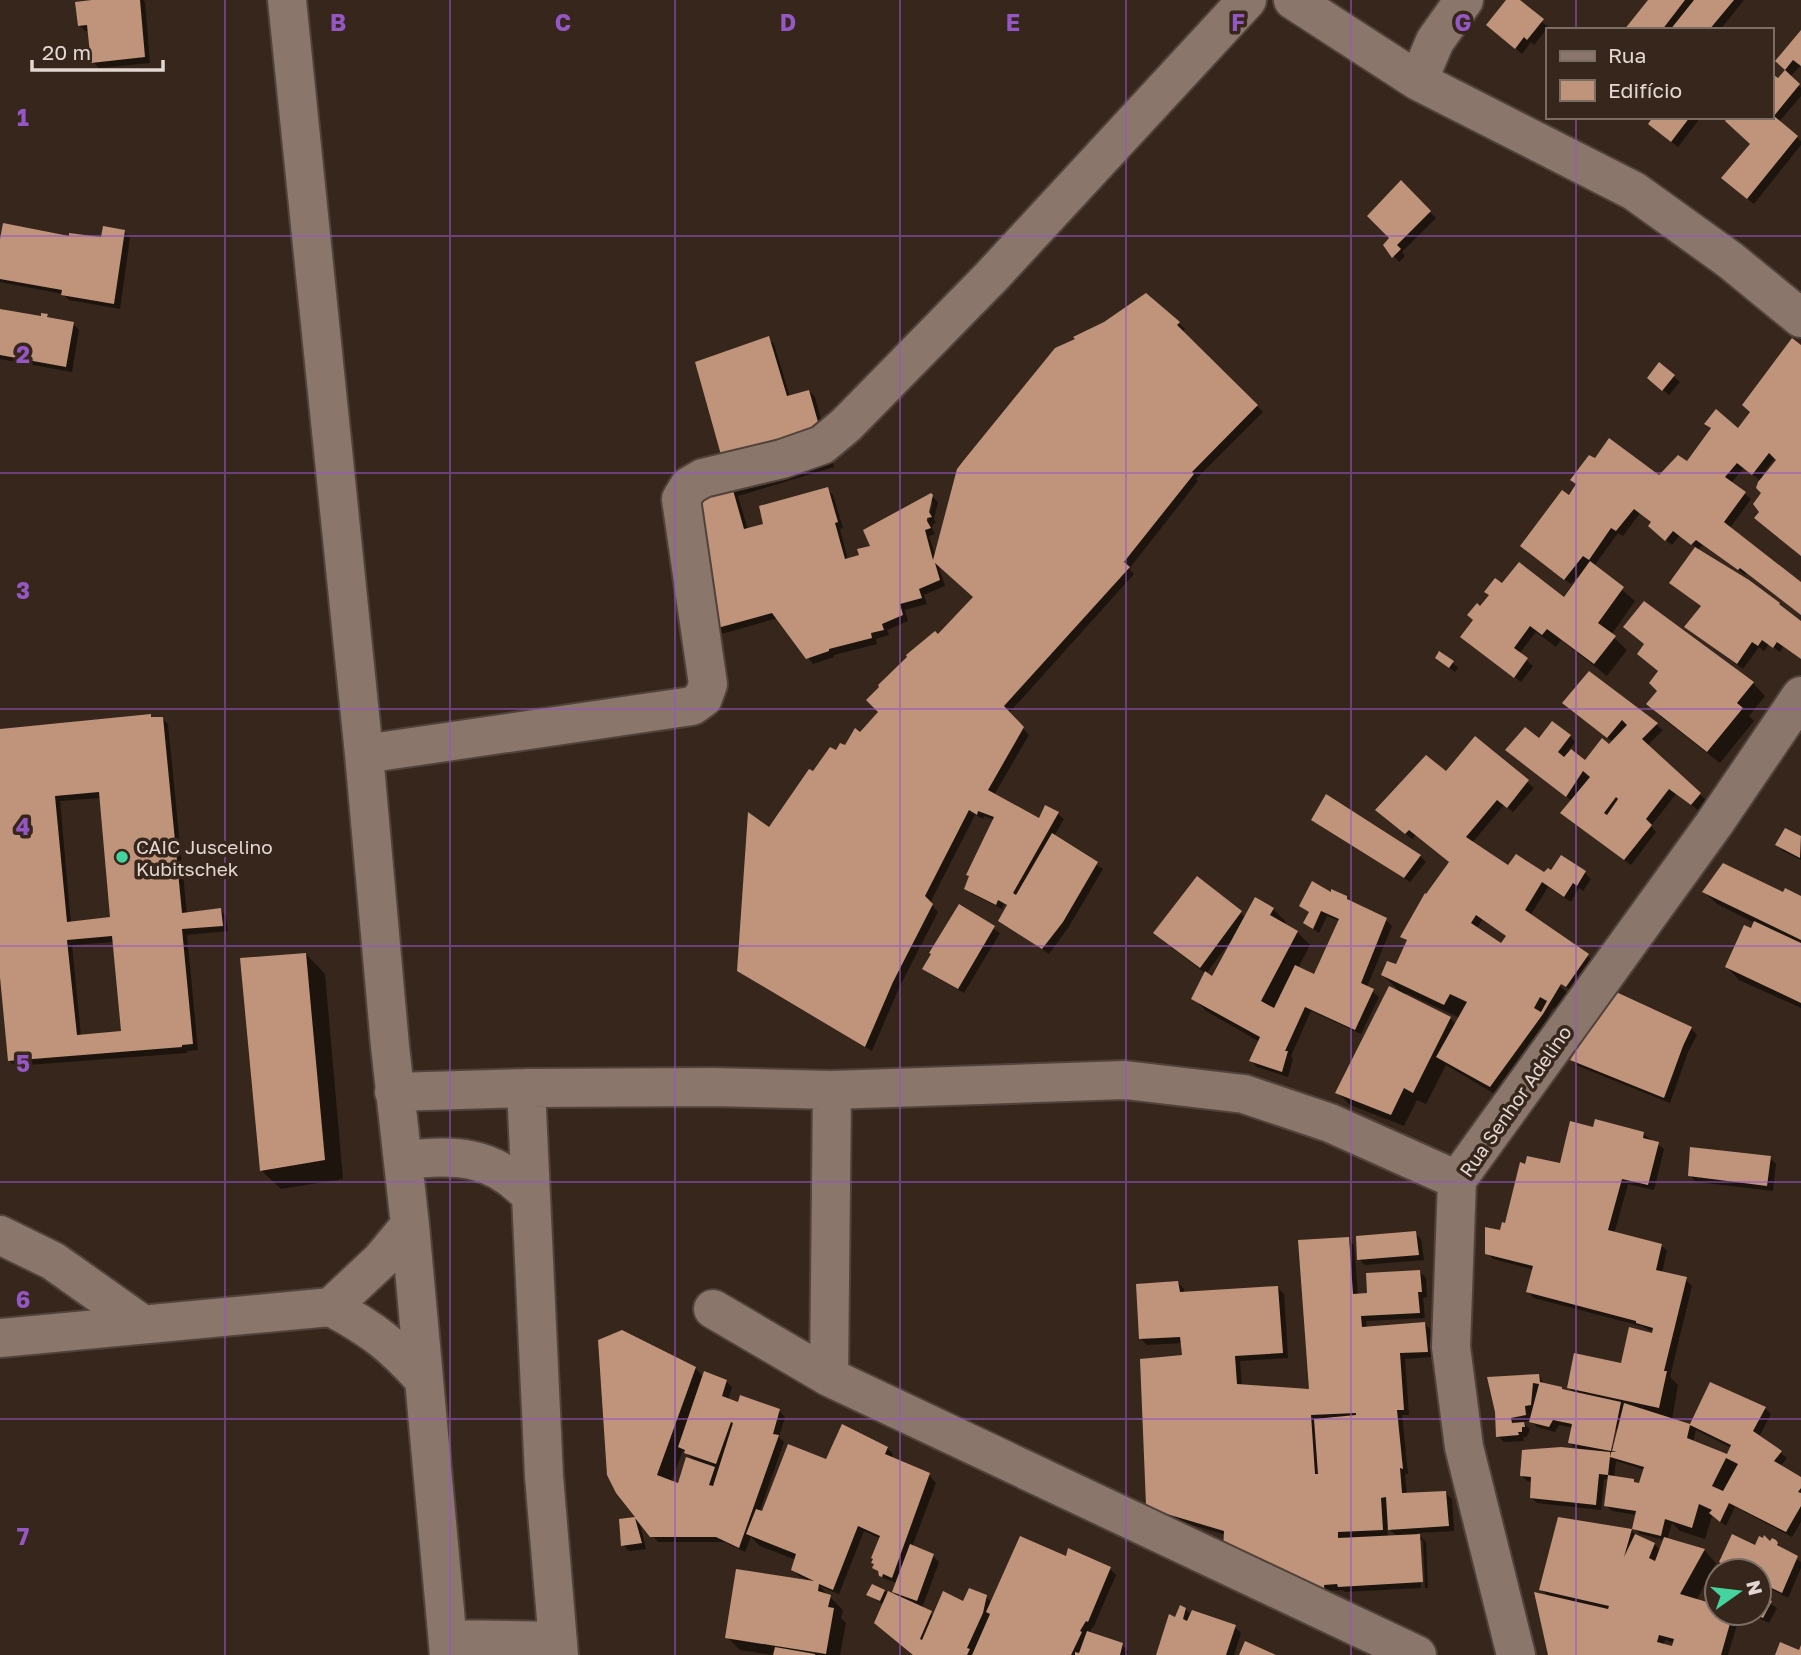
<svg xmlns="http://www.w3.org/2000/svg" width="1801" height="1655" viewBox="0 0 1801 1655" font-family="'Golos Text',sans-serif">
  <rect width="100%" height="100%" fill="#37261c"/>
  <!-- shadow -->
  <path fill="#0007" fill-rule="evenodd" d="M107 0H143L145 2 150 63 99 68 93 62 90 31H85L79 25Z
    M1509 0H1517L1548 27 1534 45 1531 42 1522 54 1494 31Z
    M1650 0H1744L1720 30H1626Z
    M1801 32V65L1790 77 1801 88V96L1779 122 1801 141V145L1754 204 1729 184 1771 117 1778 81 1787 71 1777 61Z
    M1655 117H1701L1678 147 1656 130Z
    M1401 183 1436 218 1402 252 1405 256 1399 262 1385 245 1392 238Z
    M124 232 130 238 120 309 69 300 63 294 0 282V250L71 238 103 239Z
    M1146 295 1185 329 1182 332 1263 412 1196 479 1198 481 1129 569 1134 574 1009 713 1029 735 994 795 1040 820 1058 814 1064 819 1054 836 1103 869 1068 928 1049 954 1000 921 1008 906 1004 904 1002 909 972 894 966 888 995 820 984 816 983 819 975 815 930 903 938 912 899 988 872 1051 745 976 739 970 770 830 813 774 860 735 880 712 939 637 975 597 938 564 945 586 924 595 927 604 905 610 908 621 887 630 889 635 876 639 877 644 834 655V657L813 664 778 618 700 640 768 338 774 344 790 397 809 391 815 397 834 467 738 496 748 530 766 525 827 489 833 495 843 528 840 529 848 560 861 557 931 495 938 502 934 519 936 523 933 524 932 528 935 534 929 536 936 558 1105 323ZM930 502H933L928 521 925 520Z
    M0 311 42 318 47 316 51 320 73 324 79 330 72 372 0 359Z
    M1801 347V555L1761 512 1764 494 1761 481 1744 468 1731 483 1751 499 1730 528 1801 584V614L1747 572 1745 575 1703 545 1697 550 1709 556 1779 604 1801 624V659L1783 646 1780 652 1769 644 1764 651 1759 647 1743 669 1692 632 1703 607 1697 548 1680 535 1672 545 1656 532 1652 523 1640 513 1623 536 1618 533 1594 566 1635 601 1611 635 1627 650 1607 676 1561 640 1556 647 1536 632 1519 654 1533 666 1521 682 1468 643 1481 608 1503 586 1565 600 1579 579 1577 577 1571 584 1528 552 1570 497 1660 477 1687 463 1738 430ZM1775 458 1778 460 1764 477 1762 475Z
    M1659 364 1680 382 1669 395 1656 384Z
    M1626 627 1753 683 1765 696 1749 716 1754 721 1720 763 1661 717 1648 704 1659 691V672L1639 653 1645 645Z
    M1452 662 1458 668 1455 672 1443 663Z
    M1589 673 1663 730 1647 746 1706 800 1698 810 1676 794 1651 826 1656 832 1631 865 1568 818 1572 801 1513 755 1540 740 1570 736 1575 742 1569 750 1586 762 1613 742 1570 708Z
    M151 716 153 719 162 718 168 724 187 914 221 910 226 916 228 931 187 935 198 1050 187 1051V1053L15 1066 9 1060 0 957V732ZM101 798 112 919 71 923 60 801ZM114 942 123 1032 81 1036 72 945Z
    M1475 738 1534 788 1513 812 1504 805 1472 843 1509 868 1545 875 1552 872 1562 857 1585 873 1591 879 1583 891 1579 888 1571 902 1548 887 1530 916 1594 961 1573 992 1560 983 1559 985 1573 998 1563 1014 1553 1008 1547 1019 1555 1027 1503 1099 1446 1065 1426 1104 1417 1100 1404 1126 1350 1105 1337 1092 1401 993 1383 975 1397 967 1408 942 1403 937 1451 863 1416 835 1412 839 1383 816 1446 774ZM1482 920 1508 937 1513 952 1476 930ZM1406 993 1460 1018 1456 1024 1450 1018 1404 996Z
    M1313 819 1420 856 1426 862 1410 882Z
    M1786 830 1801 838V860L1783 851 1777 845Z
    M1197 879 1245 917 1273 909 1286 922 1284 925 1297 932 1310 945 1298 968 1315 976 1340 921 1327 916 1319 933 1305 923 1310 913 1301 906 1332 894 1346 897 1353 904 1386 920 1392 926 1367 987 1379 997 1361 1034 1311 1011 1291 1056 1293 1059 1288 1077 1257 1067 1251 1061 1260 1042 1206 1011 1193 998 1212 978 1231 944 1229 943 1206 974 1161 939Z
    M1704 892 1784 894 1801 898V1008L1739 980 1727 967 1755 923 1717 904Z
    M960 906 1000 933 964 993 930 974 924 968Z
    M306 954 325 974 343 1179 281 1189 261 1170Z
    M1615 993 1691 1029 1697 1035 1688 1052 1670 1103 1578 1066 1573 1060Z
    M1594 1129 1643 1134 1664 1149 1654 1190 1628 1184 1614 1234 1661 1245 1667 1251 1662 1273 1686 1280 1692 1286 1670 1377 1678 1385 1672 1420 1691 1426 1711 1384 1765 1408 1771 1414 1759 1437 1787 1458 1780 1467 1801 1479V1522L1792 1537 1735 1507 1726 1526 1712 1516 1705 1539 1680 1531 1672 1523 1667 1540 1704 1550 1716 1563 1696 1601 1717 1607V1613H1734L1739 1618 1728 1655H1550L1549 1597 1541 1589 1631 1530 1638 1537 1654 1544 1661 1551 1665 1540 1640 1534 1634 1528 1637 1515 1612 1511 1606 1505 1609 1480 1604 1479 1601 1510 1537 1503 1531 1497 1533 1482 1527 1481 1521 1475 1577 1450 1570 1442 1573 1428 1559 1425 1555 1432 1537 1427 1531 1421 1522 1422 1530 1429 1527 1437H1523L1524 1441 1504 1442 1498 1436 1496 1411 1539 1376 1545 1385 1575 1394 1569 1387 1622 1364 1653 1335 1654 1332 1641 1326 1534 1298 1528 1292 1534 1270 1493 1259 1487 1253 1507 1225ZM1614 1429 1619 1430 1615 1447 1610 1446ZM1696 1430 1732 1448 1728 1456 1693 1442ZM1616 1461 1645 1470 1640 1485 1633 1481 1614 1477ZM1665 1640 1675 1643 1673 1648 1663 1646Z
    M1770 1158 1776 1164 1773 1191 1696 1182 1690 1176Z
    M1415 1233 1421 1239 1424 1260 1365 1265 1359 1259Z
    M1348 1239 1354 1245 1358 1296 1369 1295 1420 1272 1426 1278 1427 1297 1423 1298 1425 1318 1366 1321 1367 1328 1425 1324 1431 1330 1433 1357 1405 1359 1409 1415H1402L1408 1474H1405L1407 1495 1446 1493 1452 1499 1454 1531 1417 1533 1426 1542 1428 1588H1425L1423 1540H1419L1421 1588 1345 1592 1343 1590 1329 1591 1330 1601 1226 1535 1158 1515 1184 1357 1183 1343 1147 1345 1141 1339 1178 1283 1184 1289V1294L1278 1288 1284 1294 1288 1358 1240 1361 1242 1387 1311 1391ZM1387 1527 1398 1537H1388Z
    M695 1368 703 1377 726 1381 732 1387 728 1400 779 1411 785 1417 779 1437 784 1442 759 1513 762 1514 825 1461 887 1448 893 1454 891 1459 929 1475 936 1483 912 1547 933 1556 939 1562 922 1608 934 1616 964 1603 986 1597 992 1603 1067 1558 1110 1569 1116 1575 1094 1626 1088 1633 1122 1645 1128 1651 1127 1655H914L884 1605 869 1595 884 1591 893 1595 897 1583 885 1579 874 1568 881 1539 864 1531 839 1594 819 1586 843 1610 841 1618 846 1623 840 1655H773L740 1650 727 1637 814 1583 799 1576 793 1570 796 1560 760 1546 751 1537 745 1552 724 1542H658L639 1520 646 1549 629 1551 623 1545 621 1521 638 1519ZM683 1450 696 1462 679 1486 671 1483Z
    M1775 1541 1784 1551 1801 1562V1568L1788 1598 1759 1583V1571H1734L1722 1562Z
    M1759 1596 1777 1608 1769 1623 1748 1613H1759Z
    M1185 1609 1191 1615 1235 1627 1241 1633 1234 1655H1157L1176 1619Z"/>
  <!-- building -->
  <path fill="#bf947a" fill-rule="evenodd" d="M92 0H140L145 57 91 63 87 25 78 26 75 2Z
    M1506 0H1520L1544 19 1527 40 1524 37 1515 49 1486 25Z
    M1648 0H1685L1662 30H1624Z
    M1694 0H1734L1709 30H1670Z
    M1801 30V66L1793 60 1785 70 1775 61Z
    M1785 70 1800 84 1774 116 1798 136 1747 199 1721 178 1750 144 1725 121 1728 117H1771V73L1778 78Z
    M1653 117H1690L1671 142 1648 124Z
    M1401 180 1431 211 1397 245 1401 249 1392 258 1383 245 1389 238 1367 216Z
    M3 223 69 236V233L101 237 103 226 125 230 114 304 61 295 62 290 0 279V239Z
    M1146 293 1180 322 1177 325 1258 405 1192 472 1194 474 1124 562 1130 567 1004 706 1024 727 988 790 1039 818 1045 805 1059 812 1013 893 1016 895 1052 833 1098 862 1063 922 1042 949 998 921 1007 905 998 900 996 905 964 889 969 876 966 875 994 817 978 811 977 815 969 810 925 896 933 904 893 982 865 1047 737 971 748 812 769 827 809 769 813 771 830 747 836 750 840 743 845 745 855 728 860 732 878 712 866 700 879 687 878 685 907 657 906 655 935 631 938 634 973 597 935 563 940 580 919 589 922 598 900 604 903 615 882 624 884 630 871 633 872 638 829 649V651L806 659 772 613 692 635 669 507 730 487 695 362 769 336 787 396 809 390 829 461 733 490 744 529 763 524 759 506 828 487 838 522 835 523 845 559 859 555 857 549 870 546 863 530 931 493 933 495 929 512 932 517 927 518V521L931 528 925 530 933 560 957 469 964 460 1055 348 1075 339 1073 337 1104 322Z
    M0 309 41 316V313L48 314 47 317 74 322 66 367 0 355Z
    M1792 338 1801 345V556L1754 518 1759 512 1753 504 1761 493 1756 488 1758 482 1776 460 1769 453 1752 475 1737 463 1725 477 1746 492 1724 522 1801 582V615L1740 568 1738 570 1696 540 1691 545 1673 531 1665 541 1648 526 1651 522 1634 509 1616 531 1611 528 1589 560 1583 556 1564 580 1520 546 1562 490 1569 495 1576 484 1570 480 1589 455 1595 458 1609 438 1659 475 1678 455 1687 461 1711 428 1704 424 1716 409 1738 428 1750 412 1742 405Z
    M1659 362 1675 375 1662 391 1647 378Z
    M1695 547 1749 580 1780 603 1779 604 1801 621V659L1777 642 1773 648 1762 640 1758 646 1752 642 1737 664 1684 627 1701 606 1669 583Z
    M1590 561 1624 587 1598 623 1616 636 1594 664 1547 629 1542 635 1530 626 1514 648 1528 658 1514 678 1460 637 1473 620 1467 615 1477 603 1480 606 1489 595 1484 592 1495 578 1502 583 1519 562 1564 597Z
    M1644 601 1754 682 1737 703 1743 708 1707 752 1646 704 1657 691 1649 683 1658 671 1637 654 1644 644 1623 627Z
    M1439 651 1454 661 1449 668 1435 658Z
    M1589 671 1658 723 1642 739 1701 793 1691 805 1669 789 1646 819 1652 825 1624 860 1560 813 1590 777 1583 771 1566 797 1505 750 1525 727 1539 738 1552 721 1571 735 1558 752 1564 757 1571 749 1585 760 1602 738 1609 744 1627 725 1622 720 1607 738 1562 703ZM1616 797 1618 799 1607 815 1604 813Z
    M151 714V717H163L182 913 221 908 223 926 182 929 193 1044 182 1045V1047L8 1061 0 977V729ZM99 792 110 917 67 922 55 796ZM112 936 121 1031 77 1035 67 940Z
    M1475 736 1529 780 1507 808 1497 800 1466 837 1508 865 1516 854 1544 872 1548 868 1551 870 1561 855 1586 871 1577 886 1573 883 1564 897 1542 882 1525 910 1589 954 1566 987 1561 984 1543 1014 1490 1087 1436 1057 1467 1002 1450 994 1444 1005 1381 975 1387 961 1396 964 1407 940 1400 937 1425 893 1426 894 1449 862 1409 830 1405 834 1375 810 1426 755 1446 771ZM1476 915 1506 936 1501 943 1471 923ZM1540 997 1547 1001 1541 1012 1534 1008Z
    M1326 794 1421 855 1404 878 1311 820Z
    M1785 828 1801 836 1800 858 1775 845Z
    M1723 863 1783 892 1785 888 1801 896V940L1702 892Z
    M1197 876 1242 911 1200 968 1153 933Z
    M1312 881 1331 892V889L1347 896V899L1387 918 1361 983 1374 989 1355 1030 1305 1007 1285 1051H1288L1282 1072 1249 1061 1260 1037 1191 999 1205 971 1212 976 1255 897 1274 908 1270 915 1298 931 1261 1001 1274 1008 1295 965 1314 974 1339 919 1321 911 1313 929 1303 923 1309 912 1299 906Z
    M959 904 995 926 958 989 922 969 931 954 929 953Z
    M1754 921 1801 943V1003L1725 967 1744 925 1751 928Z
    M306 953 325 1160 260 1171 240 958Z
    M1389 986 1451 1017 1413 1093 1404 1088 1391 1115 1335 1093Z
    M1614 991 1692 1027 1683 1046 1664 1098 1570 1060Z
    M1595 1119 1644 1132 1643 1138 1659 1142 1648 1185 1622 1179 1608 1230 1662 1244 1656 1270 1687 1277 1664 1371H1667L1659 1408 1567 1388 1574 1353 1621 1363 1629 1327 1652 1333 1653 1328 1636 1323V1321L1526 1292 1533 1266 1485 1254V1227L1500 1230 1502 1222 1505 1223 1520 1162 1525 1164 1527 1156 1560 1163 1570 1121 1593 1127Z
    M1690 1147 1771 1156 1767 1186 1688 1176Z
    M1416 1231 1419 1255 1357 1260 1356 1236Z
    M1349 1237 1353 1294 1367 1293 1366 1273 1420 1270 1422 1292H1418L1420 1313 1361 1316 1362 1327 1425 1322 1428 1352 1400 1353 1404 1410H1397L1403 1469 1400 1468 1402 1493 1446 1491 1449 1526 1388 1530 1386 1497 1381 1498 1383 1530 1338 1532V1538L1420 1534 1423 1582 1338 1587 1337 1584 1324 1585 1325 1597 1223 1550 1224 1531 1150 1509 1146 1505 1140 1359 1182 1355 1180 1337 1139 1339 1136 1284 1178 1281 1180 1292 1278 1286 1283 1353 1235 1356 1237 1384 1309 1389 1298 1240ZM1356 1413V1415L1314 1419 1318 1474H1315L1311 1415Z
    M622 1330 696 1367 657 1475 678 1483 686 1457 715 1467 709 1485 713 1486 733 1423 731 1422 716 1464 684 1453 685 1450 678 1447 704 1371 727 1380 722 1396 738 1402 740 1395 780 1409 773 1434 779 1435 739 1548 716 1537H650L635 1518 642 1543 621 1546 619 1519 635 1517 616 1493 607 1475 598 1340Z
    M1539 1374 1540 1382 1562 1387V1389L1621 1402 1611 1451 1568 1443 1572 1424 1553 1420 1549 1427 1529 1422 1539 1384 1533 1383 1531 1405 1525 1406 1526 1415 1511 1418 1512 1423 1524 1422 1525 1427H1522V1432H1518L1519 1435 1496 1437 1495 1412 1487 1377Z
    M1710 1382 1766 1407 1753 1431 1782 1451 1774 1461 1801 1477V1488L1798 1492 1801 1493V1506L1786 1532 1729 1503 1720 1522 1709 1513 1712 1510 1699 1504 1692 1528 1665 1519 1661 1536 1632 1529 1636 1511 1604 1506 1608 1475 1634 1479V1482L1639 1483 1644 1467 1610 1457 1608 1475 1599 1474 1596 1505 1530 1498 1531 1477 1520 1476 1522 1450 1561 1447 1610 1452V1457L1611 1452H1617L1612 1451 1624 1403 1690 1424ZM1690 1425 1731 1445 1727 1454 1687 1438ZM1726 1458 1738 1464 1723 1491 1712 1486Z
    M842 1424 888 1447 885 1454 930 1473 892 1578 883 1574 882 1577 879 1576 878 1571 872 1568 874 1564 871 1563 873 1559 871 1558 880 1536 858 1526 833 1590 819 1584 818 1591 831 1595 828 1607 834 1608 826 1654 725 1638 736 1569 814 1581 791 1570 796 1554 746 1534 756 1509 762 1511 788 1444 826 1459Z
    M1558 1517 1632 1529 1624 1557 1635 1534 1655 1543 1649 1558 1655 1561 1664 1537 1705 1549 1680 1594 1717 1605V1613H1733L1721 1655H1548L1534 1592 1608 1609 1609 1606 1539 1590ZM1659 1635 1674 1639 1672 1646 1657 1642Z
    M1732 1534 1755 1545 1759 1536 1763 1538 1764 1535 1770 1541 1772 1538 1776 1540 1778 1543 1777 1545 1798 1556 1782 1593 1759 1582V1571H1736L1719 1562Z
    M1020 1536 1066 1556 1068 1548 1111 1567 1088 1622 1086 1621 1080 1631 1082 1632 1071 1655H972L990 1614 986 1612Z
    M910 1544 934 1554 917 1601 892 1592Z
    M872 1584 885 1590 880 1601 866 1595Z
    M969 1588 987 1595 983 1613 967 1648 970 1649 967 1655H913L874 1623 888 1591 932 1611 920 1639 922 1640 943 1591 963 1601Z
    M1759 1594 1772 1601 1763 1618 1752 1613H1759Z
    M1180 1605 1186 1608 1183 1619 1187 1621 1192 1610 1236 1625 1226 1655H1156L1169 1614 1175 1617Z
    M1087 1631 1123 1643 1120 1655H1075V1652L1079 1653Z
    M1245 1641 1276 1655H1239Z
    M1780 1642 1799 1650 1801 1645V1655H1775Z
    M775 1647 815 1654V1655H773Z"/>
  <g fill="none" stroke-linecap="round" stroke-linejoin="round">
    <!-- minor casing -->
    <g stroke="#51433b" stroke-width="42">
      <path id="minor" d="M287 0 364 754 390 1046 410 1225 449 1655
        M1293 0 1418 81 1634 191 1730 260 1801 318
        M1418 81 1435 41 1464 0
        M364 754 692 706 703 698 708 684 681 499 689 486 703 478 782 459 822 445 846 425 991 277 1247 0
        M526 1088 544 1476 559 1655
        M394 1092 526 1088 713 1087 832 1090 1125 1080 1244 1094 1330 1123 1457 1180
        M403 1160C456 1155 491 1154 530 1195
        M0 1235 53 1261 142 1324
        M331 1307 381 1260 410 1225
        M713 1309 829 1377 1417 1655
        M0 1338 331 1307C372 1329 393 1345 424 1380
        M829 1377 832 1090
        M448 1639 558 1641
        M1516 1655 1464 1447 1451 1347 1457 1180 1714 824 1801 696"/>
    </g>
    <!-- minor -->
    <use href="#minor" stroke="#8a766a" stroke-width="38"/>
  </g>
  <!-- grid -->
  <path fill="none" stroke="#9557c4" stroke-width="2" stroke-opacity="0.55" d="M225 0V1655M450 0V1655M675 0V1655M900 0V1655M1126 0V1655M1351 0V1655M1576 0V30M1576 117V1655M0 236H1801M0 473H1801M0 709H1801M0 946H1801M0 1182H1801M0 1419H1801"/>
  <!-- markers -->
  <circle fill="#45d49f" stroke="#37261c" stroke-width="2.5" cx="122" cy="857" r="7"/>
  <g text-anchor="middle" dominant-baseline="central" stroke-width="7" stroke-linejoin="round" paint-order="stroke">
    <!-- poi labels -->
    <g font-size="19" fill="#e3d8d1" stroke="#37261c" text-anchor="start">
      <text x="136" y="846">CAIC Juscelino<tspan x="136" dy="22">Kubitschek</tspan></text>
    </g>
    <!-- street labels -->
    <g font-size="19" fill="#e3d8d1" stroke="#37261c">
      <text transform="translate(1515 1101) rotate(-55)">Rua Senhor Adelino</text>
    </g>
  </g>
  <g font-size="23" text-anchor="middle" font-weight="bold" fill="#9557c4" stroke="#37261c" stroke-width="7" stroke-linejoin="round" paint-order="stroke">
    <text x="338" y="31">B</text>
    <text x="563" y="31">C</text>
    <text x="788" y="31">D</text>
    <text x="1013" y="31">E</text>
    <text x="1238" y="31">F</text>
    <text x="1463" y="31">G</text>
    <text x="23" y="126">1</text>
    <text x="23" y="363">2</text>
    <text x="23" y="599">3</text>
    <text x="23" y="835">4</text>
    <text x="23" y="1072">5</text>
    <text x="23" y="1308">6</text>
    <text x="23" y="1545">7</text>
  </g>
  <!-- legend -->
  <rect x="1546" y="28" width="228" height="91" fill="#37261c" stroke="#7c6d64" stroke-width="2"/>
  <rect x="1560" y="51" width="35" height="10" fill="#8a766a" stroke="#7c6d64" stroke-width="2"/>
  <text x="1608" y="63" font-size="21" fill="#e3d8d1">Rua</text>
  <rect x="1560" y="80" width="35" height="21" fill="#bf947a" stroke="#7c6d64" stroke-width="2"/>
  <text x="1608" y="98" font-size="21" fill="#e3d8d1">Edifício</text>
  <!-- north arrow -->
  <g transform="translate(1738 1592) rotate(76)"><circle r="33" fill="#37261c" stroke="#7c6d64" stroke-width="2"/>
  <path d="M0-5L12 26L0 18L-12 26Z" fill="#45d49f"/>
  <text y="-10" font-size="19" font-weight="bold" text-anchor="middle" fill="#e3d8d1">N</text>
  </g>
  <!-- scale -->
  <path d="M32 60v10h131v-10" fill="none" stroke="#e3d8d1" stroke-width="3.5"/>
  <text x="42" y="60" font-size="21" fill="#e3d8d1" stroke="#37261c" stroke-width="5" paint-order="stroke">20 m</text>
</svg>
